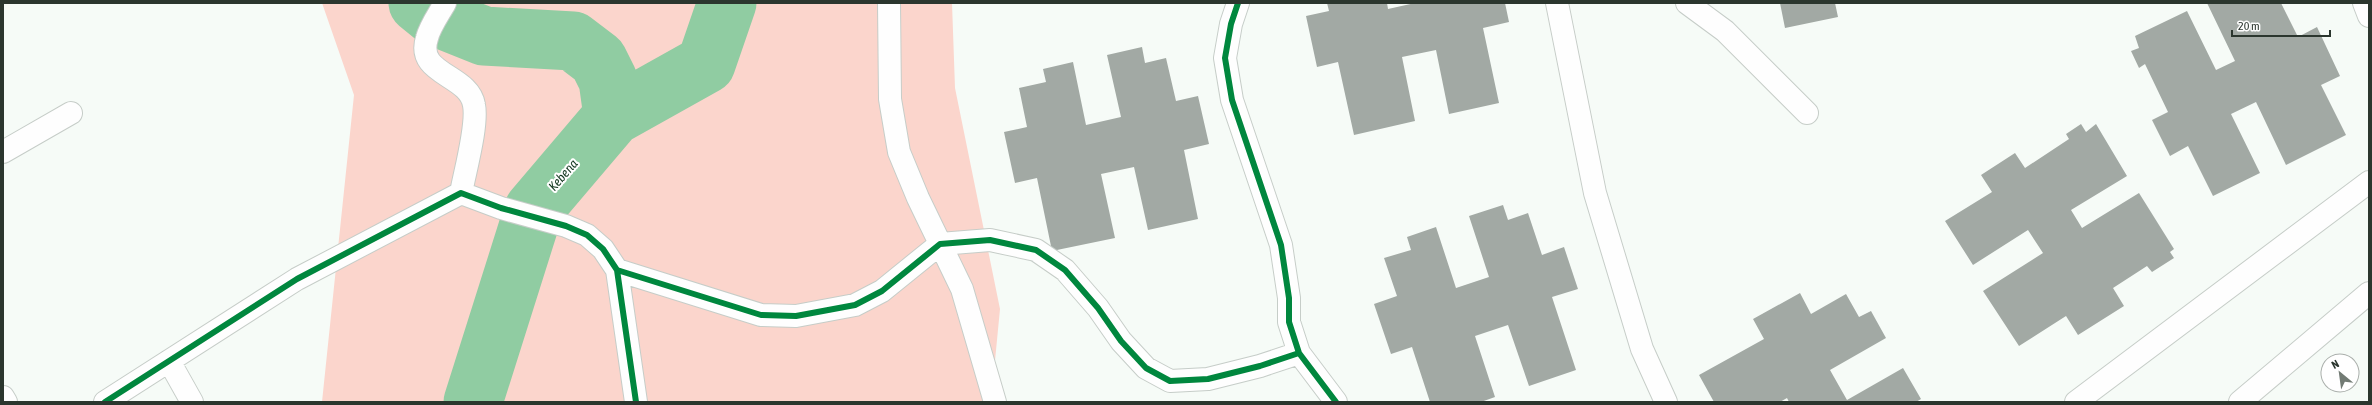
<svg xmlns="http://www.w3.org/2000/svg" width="2372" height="405" viewBox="0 0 2372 405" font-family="'Asap Condensed',sans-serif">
  <rect width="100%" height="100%" fill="#f6fbf7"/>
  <!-- green -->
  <path fill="#fbd5cc" d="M322 3H952L955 88 1000 309 991 402H322L354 95Z"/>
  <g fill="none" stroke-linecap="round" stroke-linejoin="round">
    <!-- river -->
    <path stroke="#90cca2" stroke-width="59" d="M418 3 434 16 484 36 573 41 598 60 608 80 613 116
      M473 402 534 209 613 116 706 64 727 3"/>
  </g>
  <!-- building -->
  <path fill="#a2a9a4" d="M1327 3H1387L1388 9 1415 3H1505L1509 22 1483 28 1499 103 1449 114 1436 50 1402 57 1415 121 1354 135 1338 62 1317 67 1306 16 1329 11Z
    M1780 3H1835L1838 17 1785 28Z
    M2207 3H2281L2298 37 2317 27 2340 76 2321 85 2346 135 2286 165 2256 102 2231 114 2260 173 2213 196 2188 146 2170 156 2152 120 2168 112 2145 64 2139 68 2131 51 2139 48 2135 36 2187 11 2216 70 2235 61Z
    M1142 47 1145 63 1166 58 1176 101 1198 96 1209 144 1184 150 1198 219 1148 230 1134 167 1101 174 1115 238 1052 251 1037 178 1015 183 1004 132 1027 127 1019 88 1046 82 1043 69 1073 62 1086 125 1121 117 1107 55Z
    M2081 124 2086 132 2096 124 2127 176 2071 210 2082 228 2139 193 2174 249 2170 252 2174 258 2152 272 2147 266 2113 288 2124 306 2078 335 2066 316 2019 346 1983 291 2043 253 2028 230 1973 265 1945 221 1992 192 1981 175 2015 153 2025 168 2069 139 2066 134Z
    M1503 205 1508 220 1528 213 1542 255 1564 247 1578 289 1552 297 1576 370 1529 386 1508 325 1475 336 1495 397 1481 402H1430L1412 347 1391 354 1374 304 1397 296 1384 258 1411 250 1407 237 1436 227 1456 288 1489 277 1469 216Z
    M1800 293 1811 314 1846 294 1859 317 1871 311 1886 338 1830 370 1847 400 1903 368 1921 399 1916 402H1789L1787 398 1780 402H1714L1699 375 1764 339 1753 319Z"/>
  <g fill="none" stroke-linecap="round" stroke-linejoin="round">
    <!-- street casing -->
    <g stroke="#c6cdc8" stroke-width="24">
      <path id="street" d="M445 3C439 14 430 26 427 38 415 75 469 74 474 105 478 125 465 171 461 193
        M889 3 890 99 899 152 918 198 962 289 995 402
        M1238 3 1231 24 1225 58 1232 100 1281 245 1289 298V322L1299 353 1336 402
        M1557 3 1595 193 1642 349 1666 402
        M1687 3 1725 31 1807 113
        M2364 3 2369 16
        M3 152 71 113
        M617 270 761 315 796 316 855 305 882 291 940 244 990 240 1036 250 1065 270 1098 308 1121 341 1146 368 1170 381 1208 379 1260 366 1299 353
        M169 361 192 402
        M3 397 6 402
        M105 402 297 279 461 193 501 208 566 226 587 235 603 249 617 270 636 402
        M2076 402 2369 182
        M2240 402 2369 293"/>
    </g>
    <!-- street -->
    <use href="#street" stroke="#fefefe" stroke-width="22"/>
    <!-- cycleway casing -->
    <g stroke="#fff" stroke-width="8">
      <path id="cycleway" d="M1238 3 1231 24 1225 58 1232 100 1281 245 1289 298V322L1299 353 1336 402
        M617 270 761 315 796 316 855 305 882 291 940 244 990 240 1036 250 1065 270 1098 308 1121 341 1146 368 1170 381 1208 379 1260 366 1299 353
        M105 402 297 279 461 193 501 208 566 226 587 235 603 249 617 270 636 402"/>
    </g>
    <!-- cycleway -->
    <use href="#cycleway" stroke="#00873e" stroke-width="6"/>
  </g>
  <g text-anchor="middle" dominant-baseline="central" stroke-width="4" stroke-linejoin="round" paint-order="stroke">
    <!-- water labels -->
    <g font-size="13" font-style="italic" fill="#143820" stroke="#fff">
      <text transform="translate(563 175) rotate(-49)">Kebena</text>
    </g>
  </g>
  <!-- border -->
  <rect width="2372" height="405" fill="none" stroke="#2b362e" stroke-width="8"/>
  <!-- north arrow -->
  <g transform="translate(2340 373) rotate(331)"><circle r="19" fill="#ffffff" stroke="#aaafab"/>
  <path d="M0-3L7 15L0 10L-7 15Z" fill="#727b74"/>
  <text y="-6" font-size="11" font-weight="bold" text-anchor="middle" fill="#2b362e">N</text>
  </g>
  <!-- scale -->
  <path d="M2232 30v6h98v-6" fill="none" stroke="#2b362e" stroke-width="2"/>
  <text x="2238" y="30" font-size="12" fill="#2b362e" stroke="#ffffff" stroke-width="3" paint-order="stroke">20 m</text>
</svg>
